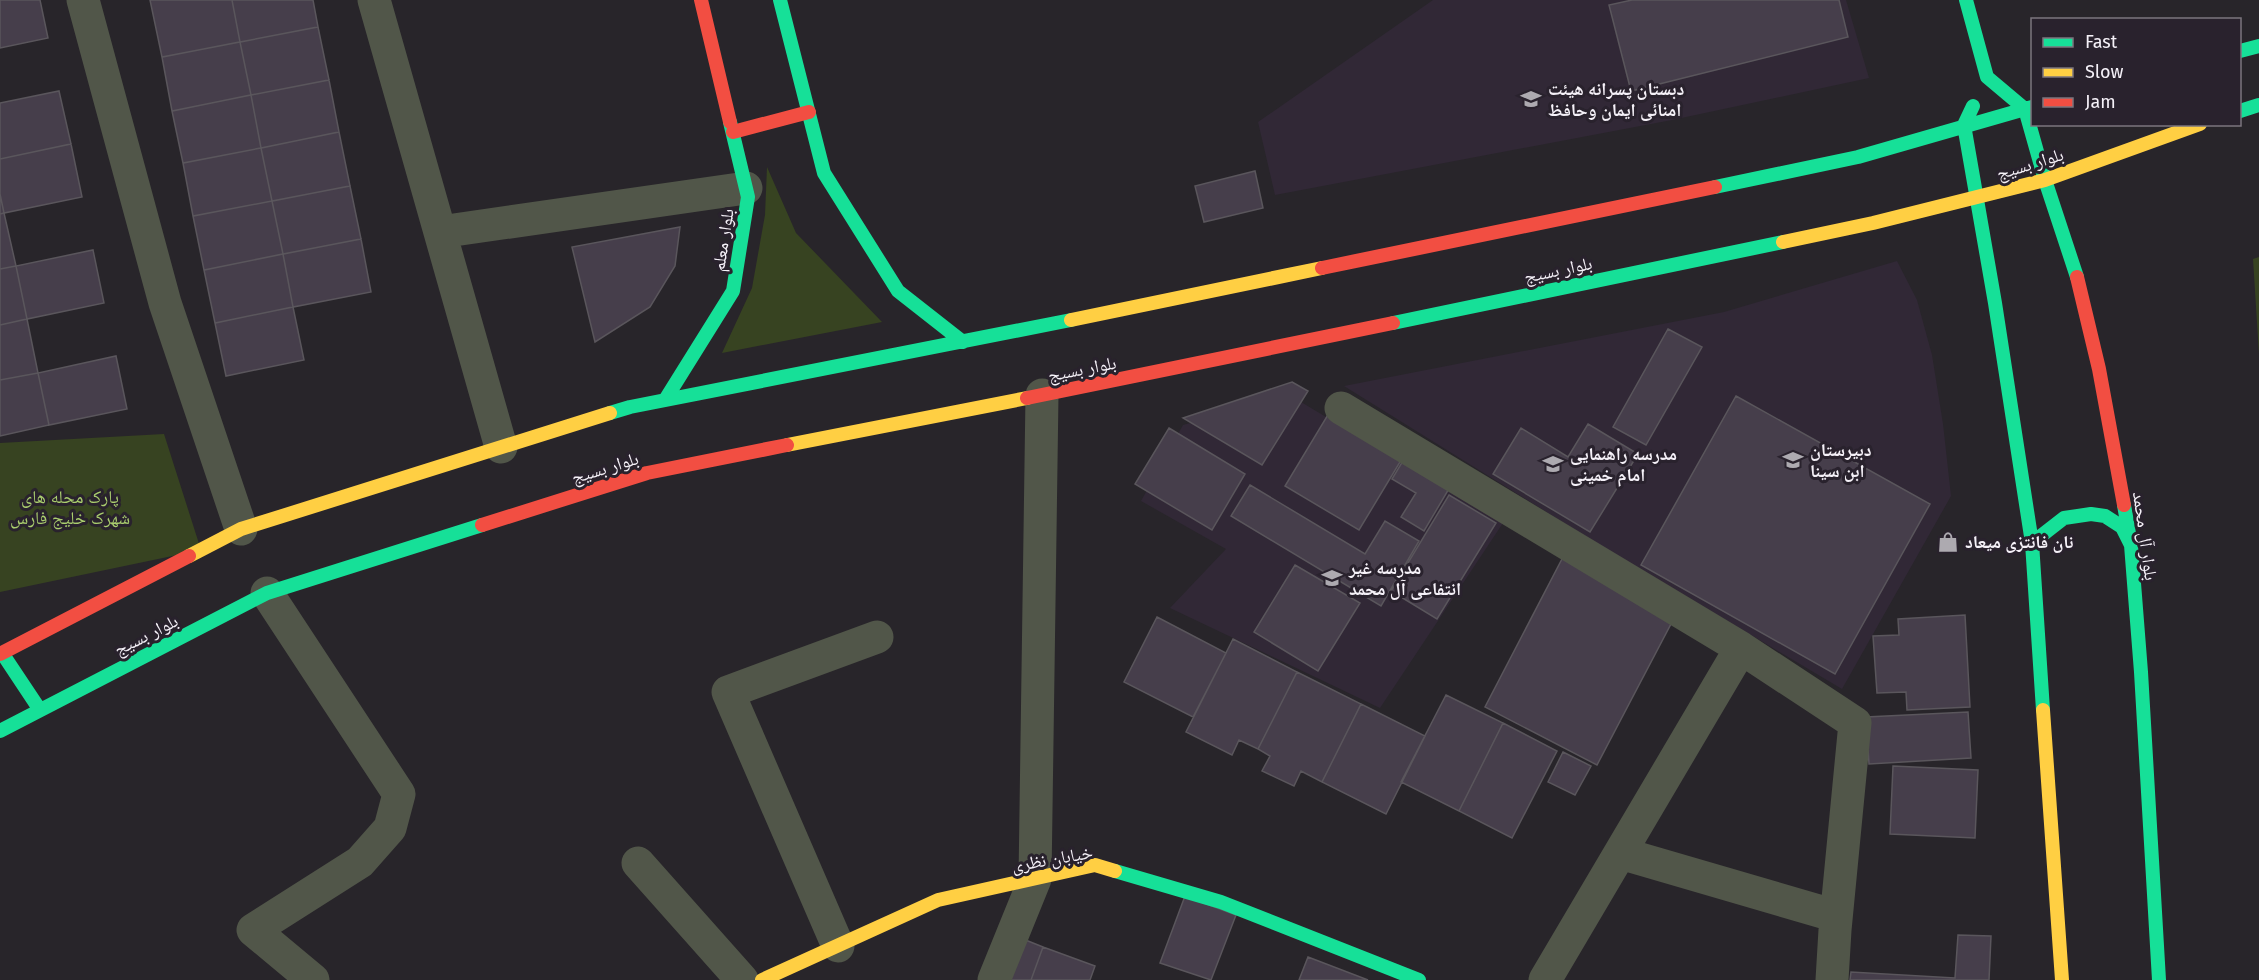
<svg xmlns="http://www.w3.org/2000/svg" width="2259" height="980" viewBox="0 0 2259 980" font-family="'Fira Sans','Noto Naskh Arabic',sans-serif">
  <rect width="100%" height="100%" fill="#28252a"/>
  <!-- built -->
  <path fill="#312836" d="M1433 0H1846L1869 78 1672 120 1275 195 1258 122Z
    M1897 261 1917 300 1932 355 1943 424 1951 496 1842 689 1593 541 1344 386 1724 312Z
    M1291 396 1503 523 1380 708 1170 608 1226 549 1141 501 1183 425Z"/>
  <!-- green -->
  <path fill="#374321" d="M767 167 796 233 882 322 722 353 752 288 765 215Z
    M2259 257V354L2253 259Z
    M164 434 201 550 0 592V443Z"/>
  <!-- building -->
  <path fill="#463e4b" stroke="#5a565c" stroke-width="1.5" d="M0 0H40L48 38 0 48Z
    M150 0H232L240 42 162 57Z
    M232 0H313L318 27 240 42Z
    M1632 0H1839L1848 37 1631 91 1609 5Z
    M318 27 329 80 251 95 240 42Z
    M240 42 251 95 172 111 162 57Z
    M329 80 339 132 261 148 251 95Z
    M59 91 71 144 0 159V103Z
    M251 95 261 148 183 163 172 111Z
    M339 132 350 186 272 201 261 148Z
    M71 144 82 197 4 213 0 194V159Z
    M261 148 272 201 193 216 183 163Z
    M1255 171 1263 208 1204 222 1195 186Z
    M350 186 361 239 283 254 272 201Z
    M0 194 4 213 0 214Z
    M272 201 283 254 204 270 193 216Z
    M4 213 16 266 0 269V214Z
    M680 227 675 266 650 307 595 342 572 247Z
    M361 239 371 292 293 307 283 254Z
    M93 250 104 303 27 319 16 266Z
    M283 254 293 307 215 323 204 270Z
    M16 266 27 319 0 325V269Z
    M293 307 304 360 226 376 215 323Z
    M27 319 38 373 0 380V325Z
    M1668 329 1702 347 1646 445 1613 427Z
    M116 356 127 409 49 425 38 373Z
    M38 373 49 425 0 436V380Z
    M1292 382 1308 391 1262 465 1183 418Z
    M1736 396 1930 504 1835 674 1641 565Z
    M1332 408 1406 452 1359 530 1285 486Z
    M1588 424 1638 454 1590 532 1493 474 1521 428 1568 457Z
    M1169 428 1245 474 1212 530 1135 484Z
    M1404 459 1450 487 1424 531 1401 517 1416 493 1392 479Z
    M1250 485 1365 554 1385 521 1419 541 1381 606 1231 516Z
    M1449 495 1496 523 1437 619 1391 591Z
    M1563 557 1672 622 1597 765 1485 707Z
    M1295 565 1360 603 1318 671 1254 632Z
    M1965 615 1970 707 1907 710 1906 692 1877 693 1873 636 1899 635 1898 619Z
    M1157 617 1226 653 1193 717 1124 682Z
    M1233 639 1297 672 1258 749 1239 740 1232 755 1186 732Z
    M1297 672 1361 704 1322 782 1301 771 1294 786 1262 771 1270 756 1258 749Z
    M1446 695 1503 723 1459 811 1401 782Z
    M1361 704 1425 736 1386 814 1322 782Z
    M1968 712 1971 758 1869 764 1866 717Z
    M1503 723 1557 751 1512 838 1459 811Z
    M1563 752 1591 766 1575 795 1548 782Z
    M1893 766 1978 770 1975 838 1890 834Z
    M1185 896 1236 915 1211 980 1160 963Z
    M1958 935 1991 936 1989 980H1850L1851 972 1955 978Z
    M1018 937 1043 947 1031 980H1001Z
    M1043 947 1095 966 1090 980H1031Z
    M1308 957 1368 980H1299Z"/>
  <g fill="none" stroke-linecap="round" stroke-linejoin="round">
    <!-- street -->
    <path stroke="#515649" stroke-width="33" d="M83 0 165 303 241 529
      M374 0 501 447
      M440 232 746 188
      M1341 408 1741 648 1545 980
      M267 593 399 794 390 828 360 862 253 930 313 980
      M1741 648 1855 723 1835 930 1832 980
      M1620 853 1836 916
      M638 863 742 980
      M838 946 728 692 877 637
      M994 980 1035 879 1042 395"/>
    <!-- fast -->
    <path stroke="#16e098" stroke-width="14" d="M780 0 824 173 898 291 963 342
      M1966 0 1987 77 2025 109 2045 180 2077 277
      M2240 51 2259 46
      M1973 106 1964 125 1995 303 2032 543 2043 710
      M2240 111 2259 105
      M1715 187 1858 157 2032 107
      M1393 323 1783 242
      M665 400 733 291 748 197 730 122
      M610 413 630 407 1071 320
      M2124 505 2131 545 2141 672 2159 980
      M2032 543 2064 518 2091 514 2105 516 2122 527 2131 545
      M2 653 40 710
      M0 731 267 593 482 525
      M1115 871 1221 902 1419 980"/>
    <!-- slow -->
    <path stroke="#ffcf43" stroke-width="14" d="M1783 242 1873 223 2045 180 2200 124
      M1071 320 1322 268
      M787 445 1027 398
      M189 556 241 529 610 413
      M2043 710 2062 980
      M762 980 938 900 1095 865 1115 871"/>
    <!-- jam -->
    <path stroke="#f24e42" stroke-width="14" d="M701 0 730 122
      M733 132 809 112
      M1322 268 1715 187
      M2077 277 2099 369 2124 505
      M1027 398 1393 323
      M482 525 647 473 787 445
      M0 654 189 556"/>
  </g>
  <!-- icons -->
  <defs>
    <g id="school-bare" transform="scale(1.62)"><path d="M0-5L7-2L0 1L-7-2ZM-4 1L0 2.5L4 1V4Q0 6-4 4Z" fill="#adaab0" stroke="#29222d" stroke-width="2.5" paint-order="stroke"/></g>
    <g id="shop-bare" transform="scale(1.62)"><path d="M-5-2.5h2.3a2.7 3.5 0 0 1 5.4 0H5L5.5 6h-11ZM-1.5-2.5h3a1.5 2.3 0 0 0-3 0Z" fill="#adaab0" stroke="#29222d" stroke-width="2.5" paint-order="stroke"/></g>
  </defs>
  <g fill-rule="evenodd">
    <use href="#school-bare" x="1531" y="99"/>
    <use href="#school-bare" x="1793" y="460"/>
    <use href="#school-bare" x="1553" y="464"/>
    <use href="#shop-bare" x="1948" y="542"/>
    <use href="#school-bare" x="1332" y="578"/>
  </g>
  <g text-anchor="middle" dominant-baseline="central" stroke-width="6" stroke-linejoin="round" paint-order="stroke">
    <!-- poi labels -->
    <g font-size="18" font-weight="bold" fill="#f5f1f8" stroke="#29222d" text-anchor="start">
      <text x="1548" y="89">دبستان پسرانه هیئت<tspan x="1548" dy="21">امنائی ایمان وحافظ</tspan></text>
      <text x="1810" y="450">دبیرستان<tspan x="1810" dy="21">ابن سینا</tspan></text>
      <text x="1570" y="454">مدرسه راهنمایی<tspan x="1570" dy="21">امام خمینی</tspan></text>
      <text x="1965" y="542">نان فانتزی میعاد</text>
      <text x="1349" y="568">مدرسه غیر<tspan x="1349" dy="21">انتفاعی آل محمد</tspan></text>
    </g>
    <!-- street labels -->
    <g font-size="18" fill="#f5f1f8" stroke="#29222d">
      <text transform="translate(2030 164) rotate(-17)">بلوار بسیج</text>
      <text transform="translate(723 240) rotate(-81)">بلوار معلم</text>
      <text transform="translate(1558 270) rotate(-12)">بلوار بسیج</text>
      <text transform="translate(1082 369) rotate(-11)">بلوار بسیج</text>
      <text transform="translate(605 468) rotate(-17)">بلوار بسیج</text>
      <text transform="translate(2145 536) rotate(82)">بلوار آل محمد</text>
      <text transform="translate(146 635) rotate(-27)">بلوار بسیج</text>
      <text transform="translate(1052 859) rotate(-10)">خیابان نظری</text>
    </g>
    <!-- park labels -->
    <g font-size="18" fill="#aace6e" stroke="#29222d">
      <text x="70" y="497">پارک محله های<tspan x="70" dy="21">شهرک خلیج فارس</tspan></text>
    </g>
  </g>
  <!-- legend -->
  <rect x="2031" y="18" width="210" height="108" fill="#29222d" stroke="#7b757e" stroke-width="1.5"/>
  <rect x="2043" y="38" width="30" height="9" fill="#16e098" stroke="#7b757e" stroke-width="1.5"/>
  <text x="2085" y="48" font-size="18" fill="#f5f1f8">Fast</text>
  <rect x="2043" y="68" width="30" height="9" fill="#ffcf43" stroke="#7b757e" stroke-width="1.5"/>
  <text x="2085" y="78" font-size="18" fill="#f5f1f8">Slow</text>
  <rect x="2043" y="98" width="30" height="9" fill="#f24e42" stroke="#7b757e" stroke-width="1.5"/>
  <text x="2085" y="108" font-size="18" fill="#f5f1f8">Jam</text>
</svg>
